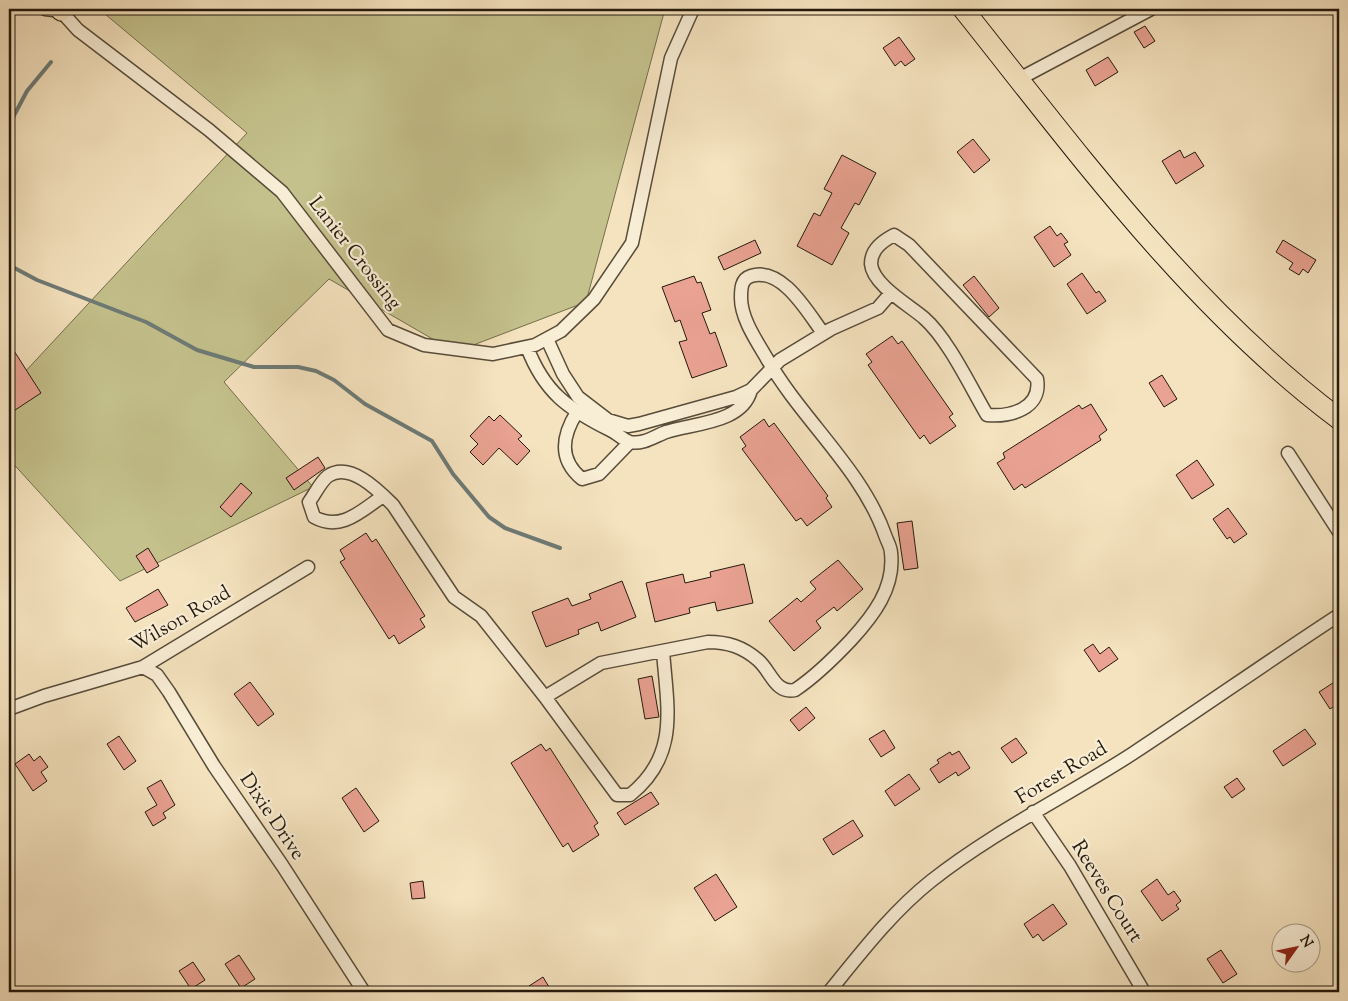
<svg xmlns="http://www.w3.org/2000/svg" width="1348" height="1001" viewBox="0 0 1348 1001" font-family="'Sorts Mill Goudy',serif">
  <rect width="100%" height="100%" fill="#f5e3bf"/>
  <filter id="stains"><feTurbulence type="fractalNoise" baseFrequency=".004" numOctaves="4"/><feColorMatrix values="0 0 0 0 .2 0 0 0 0 .09 0 0 0 0 .02 0 0 0 .5 -.17"/></filter>
  <radialGradient id="worn" r=".72"><stop offset=".6" stop-color="#630" stop-opacity="0"/><stop offset="1" stop-color="#630" stop-opacity=".3"/></radialGradient>
  <!-- green -->
  <path fill="#c4c18c" stroke="#746d4c" d="M99 9H665L586 302 455 352 329 279 224 382 313 487 120 581 9 459V389L247 133Z"/>
  <g fill="none" stroke-linecap="round" stroke-linejoin="round">
    <!-- stream -->
    <path stroke="#6e7a76" stroke-width="4" d="M9 125 27 91 51 62
      M9 265 37 280 146 322 197 350 254 367H298L316 371 334 380 365 404 432 441 453 474 489 517 505 528 560 548"/>
  </g>
  <!-- building -->
  <path fill="#eaa292" stroke="#24190d" d="M1145 26 1155 41 1144 48 1134 32Z
    M899 37 915 59 905 66 901 61 895 66 883 48Z
    M1108 57 1118 72 1095 86 1086 70Z
    M973 139 990 160 974 173 957 152Z
    M1180 150 1184 158 1195 152 1204 166 1176 184 1162 161Z
    M842 155 876 173 859 205 855 203 841 228 849 233 832 265 797 246 814 213 820 216 832 193 824 189Z
    M1050 226 1057 236 1061 233 1068 242 1064 244 1071 255 1054 267 1034 237Z
    M755 240 761 253 724 270 718 257Z
    M1283 240 1316 260 1308 273 1303 269 1299 275 1289 269 1293 263 1276 252Z
    M1082 273 1096 293 1099 291 1106 301 1087 314 1067 284Z
    M694 276 697 283 701 282 711 310 702 313 710 334 715 332 727 366 692 378 679 342 687 340 680 320 675 322 662 287Z
    M974 276 999 308 989 317 963 285Z
    M892 336 898 344 902 341 953 414 949 417 956 426 930 444 924 435 920 439 868 365 872 362 866 354Z
    M9 343 41 393 9 414Z
    M1162 375 1177 399 1164 407 1149 383Z
    M1091 404 1107 430 1099 436 1101 440 1025 488 1022 484 1014 490 997 463 1005 458 1003 453 1079 405 1082 409Z
    M500 415 522 436 518 439 530 451 517 465 499 448 483 465 470 452 478 444 470 436 489 416 494 421Z
    M764 419 769 427 774 423 828 496 826 498 832 507 807 526 801 518 796 521 742 449 746 446 740 437Z
    M318 457 325 468 294 490 286 478Z
    M1197 460 1214 485 1192 499 1176 475Z
    M241 483 252 493 231 517 220 507Z
    M1228 508 1247 534 1234 543 1230 537 1227 539 1213 519Z
    M912 521 918 568 904 570 897 523Z
    M366 533 372 542 376 539 425 616 420 619 425 627 399 644 394 635 389 639 340 562 345 559 340 550Z
    M148 548 159 566 147 573 136 556Z
    M838 560 863 589 837 611 834 607 816 621 821 628 794 651 769 621 797 598 801 602 816 589 810 582Z
    M744 564 753 603 717 611 715 602 689 608 690 613 655 622 646 583 683 574 685 583 711 577 710 572Z
    M622 581 636 617 601 631 598 622 578 630 579 634 546 647 532 612 568 598 572 606 591 599 589 594Z
    M158 589 168 605 135 622 126 608Z
    M1093 644 1100 654 1109 647 1118 659 1099 672 1084 650Z
    M652 676 659 717 645 719 638 679Z
    M1339 679V703L1330 709 1319 692Z
    M250 682 274 714 258 726 234 694Z
    M806 707 815 718 799 731 790 720Z
    M1305 729 1316 744 1283 766 1273 751Z
    M884 730 895 748 881 757 869 739Z
    M119 736 136 761 124 770 107 744Z
    M1016 738 1027 753 1012 763 1001 748Z
    M541 744 546 751 550 748 598 823 594 826 599 835 573 852 568 843 563 847 511 763Z
    M959 751 970 768 958 776 956 772 939 783 930 769 939 763 937 760 950 752 952 755Z
    M29 754 34 761 40 756 48 767 41 772 47 781 33 791 15 764Z
    M909 774 920 789 895 806 885 791Z
    M1237 778 1245 789 1232 798 1224 787Z
    M161 780 175 805 163 813 166 818 153 826 145 812 157 805 147 788Z
    M356 788 379 821 364 832 342 798Z
    M651 792 659 804 625 825 617 813Z
    M853 820 863 836 833 855 823 839Z
    M716 874 737 907 715 921 694 888Z
    M1157 879 1168 895 1174 891 1181 901 1176 905 1179 909 1162 921 1141 891Z
    M423 881 425 898 412 899 410 883Z
    M1053 904 1067 924 1043 941 1038 934 1033 938 1024 924Z
    M1221 950 1237 974 1223 983 1207 959Z
    M239 955 255 979 241 988 225 964Z
    M193 962 205 980 191 989 179 971Z
    M543 977 552 992H533L529 986Z"/>
  <g fill="none" stroke-linecap="round" stroke-linejoin="round">
    <!-- minor casing -->
    <g stroke="#584c3a" stroke-width="15">
      <path id="minor" d="M45 9 61 11
        M59 9 78 30 209 130 282 192 388 330 424 345 493 354 535 345 561 331 594 299 632 243 671 58 693 9
        M1019 79 1151 9
        M894 235 909 245 1037 379C1042 409 1010 417 987 415 970 386 948 339 924 318 909 305 873 285 871 264 871 249 883 241 894 235Z
        M547 339 563 374 578 397 608 420 628 426 639 424 736 397 751 390 780 360 831 329 878 308 891 293
        M527 347C544 392 568 409 610 430 617 433 623 440 630 442 643 445 655 436 666 432 692 423 742 424 751 390
        M577 412C562 436 558 459 582 479L599 474 630 442
        M1288 453 1339 532
        M383 496C361 511 341 532 314 517L309 502C315 494 321 481 328 476 350 461 379 491 393 505L454 597 481 616 545 697 617 795H630C680 755 667 707 663 651
        M143 667 157 675 169 692 214 766 282 865 364 992
        M545 697 601 663 708 642C728 642 743 647 758 660 771 671 775 694 795 690 816 676 834 658 851 640 873 616 895 588 891 553 891 547 887 541 885 535 862 469 800 418 766 357 756 340 741 318 741 298 741 289 741 279 751 276 782 266 808 313 823 333
        M9 709 44 696 143 667 308 567
        M1033 812 1070 866 1144 992
        M829 992C860 954 892 912 931 881 993 832 1065 797 1132 754 1202 708 1270 660 1339 615"/>
    </g>
    <!-- primary casing -->
    <g stroke="#24190d" stroke-width="21">
      <path id="primary" d="M60 9 61 11"/>
    </g>
    <!-- trunk casing -->
    <g stroke="#24190d" stroke-width="22">
      <path id="trunk" d="M963 9C1078 153 1190 307 1339 419"/>
    </g>
    <!-- minor -->
    <use href="#minor" stroke="#f8edd5" stroke-width="12"/>
    <!-- primary -->
    <use href="#primary" stroke="#f5e3bf" stroke-width="19"/>
    <!-- trunk -->
    <use href="#trunk" stroke="#f5e3bf" stroke-width="20"/>
  </g>
  <g text-anchor="middle" dominant-baseline="central" stroke-width="4.5" stroke-linejoin="round" paint-order="stroke">
    <!-- street labels -->
    <g font-size="20" fill="#24190d" stroke="#f8edd5">
      <text transform="translate(354 254) rotate(52)">Lanier Crossing</text>
      <text transform="translate(181 620) rotate(-30)">Wilson Road</text>
      <text transform="translate(1062 774) rotate(-31)">Forest Road</text>
      <text transform="translate(271 817) rotate(56)">Dixie Drive</text>
      <text transform="translate(1106 892) rotate(58)">Reeves Court</text>
    </g>
  </g>
  <!-- margin -->
  <rect width="1348" height="1001" fill="none" stroke="#f5e3bf" stroke-width="30"/>
  <rect x="10" y="10" width="1328" height="981" fill="none" stroke="#24190d" stroke-width="2.5"/>
  <rect x="15" y="15" width="1318" height="971" fill="none" stroke="#24190d"/>
  <!-- north arrow -->
  <g transform="translate(1296 948) rotate(57)"><circle r="24" fill="#f8edd5" stroke="#a39885"/>
  <path d="M0-4L9 19L0 12L-9 19Z" fill="#8f2418"/>
  <text y="-8" font-size="14" font-weight="bold" text-anchor="middle" fill="#24190d">N</text>
  </g>
  <rect width="100%" height="100%" filter="url(#stains)"/>
  <rect width="100%" height="100%" fill="url(#worn)"/>
</svg>
